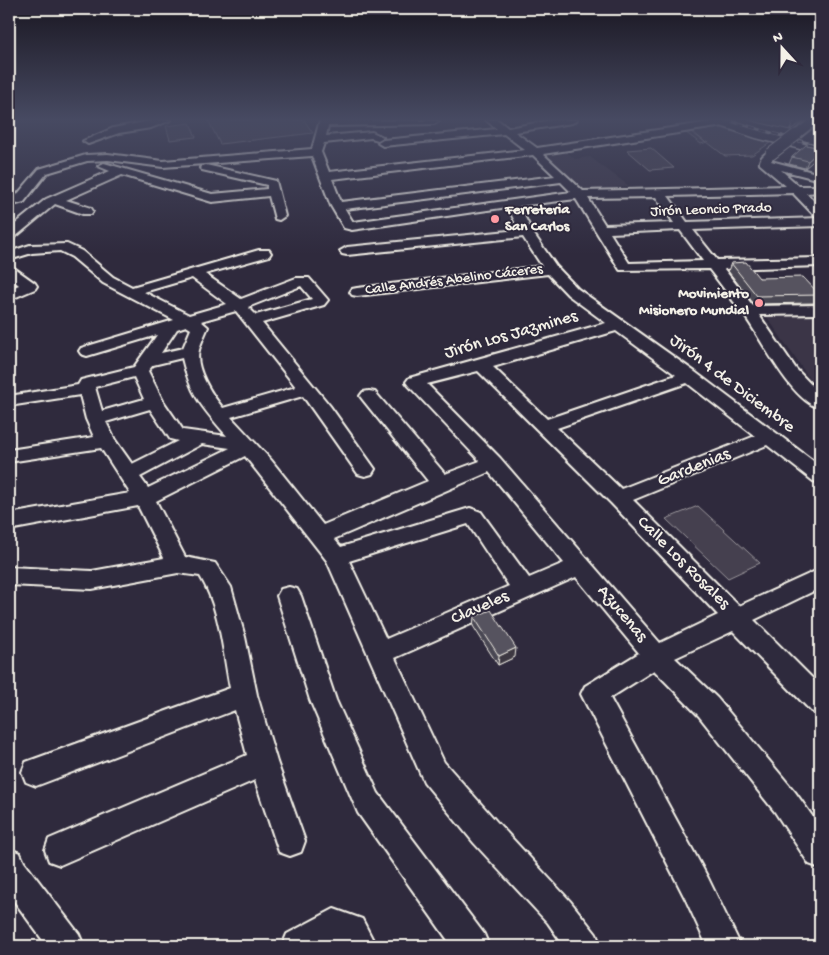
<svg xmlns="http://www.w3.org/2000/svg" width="829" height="955" viewBox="0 0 829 955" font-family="'Gochi Hand',sans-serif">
  <rect width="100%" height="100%" fill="#2f2a3d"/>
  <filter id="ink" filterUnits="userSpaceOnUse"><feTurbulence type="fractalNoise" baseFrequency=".02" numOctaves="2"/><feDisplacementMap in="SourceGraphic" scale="10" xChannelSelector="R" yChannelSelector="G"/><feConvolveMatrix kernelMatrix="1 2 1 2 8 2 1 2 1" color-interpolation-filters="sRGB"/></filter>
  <g filter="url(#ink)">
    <!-- built -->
    <path fill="#3b3647" d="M564 150 575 159 590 157 629 186 587 192 541 153Z
      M820 315V394L767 317Z"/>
    <!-- green -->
    <path fill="#454050" stroke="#9c989c" d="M208 120H304L313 133 220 144Z
      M190 123 196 137 170 140 166 126Z
      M721 128 770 143 752 155 725 156 707 142 701 144 685 132H691L705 142 693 132Z
      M651 148 674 168 650 170 627 150Z
      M698 506 760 563 728 578 666 519Z"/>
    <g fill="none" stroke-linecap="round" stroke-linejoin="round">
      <!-- street casing -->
      <g stroke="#f4f1e8" stroke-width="4">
        <path id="street" d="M155 120H171L151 128 119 133 88 144 83 141 113 128Z
          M320 120 439 121 434 124 328 126 326 136 372 132 383 137 378 140 371 138 324 143 321 152 329 172 525 150 504 134 383 146 378 143 383 140 497 129 486 120H498L508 128 552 120H577L572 123 515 132 537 148 724 120 728 123 723 126 543 154 583 191 786 186 760 164C759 158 766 152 771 151L776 154 771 161 820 174V180L781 170 799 186H820V192L806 193 820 207V218L816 217 793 193 668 196 687 222 820 218V226L693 230 717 260 820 258V266L724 269 753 306 820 305V314L759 315 796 369 820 394V408C791 401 762 339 744 315 732 300 721 284 709 269L620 270 576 199 519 206 533 233 556 266 578 289 695 372 820 466V483L813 481 767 445 633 500 739 606 820 569V588L754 620 820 686V715L811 711 733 631 675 658 717 698 795 792 820 827V868L809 864 775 812 699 716 654 670 610 698 708 878 741 946H707L686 900 581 694 585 686 639 653 576 577 395 658 444 762 496 821 570 901 596 934 601 946H564L548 923 474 843 424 782 327 561 245 456 156 501 185 557 215 563 231 587 245 637 257 695 277 762 305 841 301 852 290 856 279 852 255 780 60 865 49 861 45 850 49 839 247 755 235 710 36 786 26 782 22 772 26 762 230 688C223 652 220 608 200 576L178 573 92 589 9 585V567L92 571 164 558 138 506 9 530V514L130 493 101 448 9 462V450L94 437 86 419 80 395 9 406V396L78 385 81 380 134 367 157 335 87 356 81 354 79 351 81 348 174 320 103 283 72 257 60 251 32 253 9 260V252L30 245 67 244 82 251 113 277 132 287 259 250H269L271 253 269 256 205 274 241 299 296 278H309L328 300 324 305 262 323 330 406 375 469 372 474 365 476 358 474 303 396 231 417 271 460 323 525 428 481 363 400 360 396 363 392 369 391 375 392 445 474 480 461 409 386 406 382 409 378 606 323 568 295 548 274 357 296 352 295 350 292 352 289 357 288 542 266 523 237 347 255 342 254 340 251 347 247 519 230 508 207 352 230 344 228 331 206 312 156 163 167 108 160 87 161 47 173 24 202 9 206V198L16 196 39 169 86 155 108 154 163 161 312 149ZM533 155 555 176 341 202 332 179ZM561 182 571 192 353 222 345 209ZM656 197 674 223 605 225 588 198ZM680 230 703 261 629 263 610 233ZM192 278 227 304 189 315 144 292ZM301 286 312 299 256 315 248 307ZM236 311 296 387 223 408C212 395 194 368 199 350 201 342 205 334 208 327L201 321ZM186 326 191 329 183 348 161 353 177 329ZM616 331 676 375 547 419 493 367ZM182 358C191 396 202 407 227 436L183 430 163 401 148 371 153 365ZM478 371 611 503 718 615 660 643 500 458 427 384ZM134 377 144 399 102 411 95 387ZM687 383 755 436 621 489 557 428ZM150 409 170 439 178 441 132 464 115 440 106 422ZM202 444 230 448 148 488 140 477ZM489 472 564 563 529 578 481 512 470 508 341 547 334 539ZM468 524 509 586 386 639 349 561Z
          M809 120 820 121 800 137H792V133Z
          M104 163 212 194 267 189V185L202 170 200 168 202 166 206 165 276 181 285 216 279 220 275 219 269 196 212 202 122 175 66 200 91 208 93 211 91 214H83L55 204 14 238 9 239V229L46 199 110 171 98 166Z
          M9 267 14 268 35 283 37 286 35 289 9 300V289L19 285 9 277Z
          M289 587 297 589 301 596 336 700 378 793 484 934 489 946H452L358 813 310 700 277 596 281 589Z
          M9 849 20 853 24 862 79 934 84 946H47L9 894Z
          M334 909 362 919 376 946H340L336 942 330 946H282L287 934Z"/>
      </g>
      <!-- secondary casing -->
      <g stroke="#f4f1e8" stroke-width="3">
        <path id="secondary" d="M711 120H731L766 132 820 146V154L756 138 712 123Z"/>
      </g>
      <!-- street -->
      <use href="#street" fill="#2f2a3d" fill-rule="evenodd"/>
      <!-- secondary -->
      <use href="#secondary" fill="#2f2a3d" fill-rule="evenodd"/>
      <!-- rail casing -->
      <g stroke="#f4f1e8" stroke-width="3">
        <path id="rail" d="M727 120 820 147"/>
      </g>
      <!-- rail -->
      <use href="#rail" stroke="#2f2a3d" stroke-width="2" stroke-dasharray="6" stroke-linecap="butt"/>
      <!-- street-bridge casing -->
      <g stroke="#f4f1e8" stroke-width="13" stroke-linecap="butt">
        <path id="street-bridge" d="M771 154 796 135"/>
      </g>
      <!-- street-bridge -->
      <use href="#street-bridge" stroke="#2f2a3d" stroke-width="11"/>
    </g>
    <!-- wall -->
    <path fill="#4a4752" stroke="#f4f1e8" d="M748 120H805L790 130Z
      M819 156 805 168 789 164 792 157Z
      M731 263 759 278 820 295 816 303 754 304 728 271Z
      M474 617 515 657 498 665 473 626Z"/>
    <!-- shaded-wall -->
    <path fill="#3c3942" stroke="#f4f1e8" d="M794 120H805L790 130Z
      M820 150 819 156 805 168 808 161Z
      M516 648 515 657 498 665 499 656Z"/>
    <!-- building -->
    <path fill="#56525f" stroke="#f4f1e8" d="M806 145 820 148V150L808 161 792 157Z
      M746 262 759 278 803 277 820 295 757 296 731 263Z
      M491 610 516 648 499 656 474 617Z"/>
  </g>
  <!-- sky -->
  <linearGradient id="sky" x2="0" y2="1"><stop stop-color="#1a1722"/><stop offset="0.47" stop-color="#474a62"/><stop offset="1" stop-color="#474a62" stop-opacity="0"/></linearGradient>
  <rect width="829" height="254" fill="url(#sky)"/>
  <!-- markers -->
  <g fill="#ff9aa2" stroke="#2f2a3d" stroke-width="2">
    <circle cx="495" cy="219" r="5"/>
    <circle cx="759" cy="303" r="5"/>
  </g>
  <g text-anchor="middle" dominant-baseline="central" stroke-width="4" stroke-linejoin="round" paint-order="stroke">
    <!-- far-poi labels -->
    <g font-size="15" font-weight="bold" fill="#f4f1e8" stroke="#2f2a3d" text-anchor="start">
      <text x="505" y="210">Ferreteria<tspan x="505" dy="17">San Carlos</tspan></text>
      <text x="749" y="294" text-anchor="end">Movimiento<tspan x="749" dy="17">Misionero Mundial</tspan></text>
    </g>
    <!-- far-street labels -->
    <g font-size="15" fill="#f4f1e8" stroke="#2f2a3d">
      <text transform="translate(711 210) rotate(-2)">Jirón Leoncio Prado</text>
      <text transform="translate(454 280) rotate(-7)">Calle Andrés Abelino Cáceres</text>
    </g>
    <!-- street labels -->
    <g font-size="18" fill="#f4f1e8" stroke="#2f2a3d">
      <text transform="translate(511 335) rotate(-16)">Jirón Los Jazmines</text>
      <text transform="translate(732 384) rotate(37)">Jirón 4 de Diciembre</text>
      <text transform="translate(694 468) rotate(-22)">Gardenias</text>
      <text transform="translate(683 563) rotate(45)">Calle Los Rosales</text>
      <text transform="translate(480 608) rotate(-24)">Claveles</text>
      <text transform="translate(622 614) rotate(50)">Azucenas</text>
    </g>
  </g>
  <!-- margin -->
  <rect width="829" height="955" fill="none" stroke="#2f2a3d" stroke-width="30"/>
  <rect x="15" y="15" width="799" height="925" fill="none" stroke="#f4f1e8" stroke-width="2" filter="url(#ink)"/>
  <!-- north arrow -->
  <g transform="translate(782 48) rotate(339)" stroke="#2f2a3d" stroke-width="4" paint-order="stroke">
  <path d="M0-4L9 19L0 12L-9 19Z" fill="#f4f1e8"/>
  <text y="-8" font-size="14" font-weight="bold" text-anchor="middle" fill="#f4f1e8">N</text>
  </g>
</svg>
